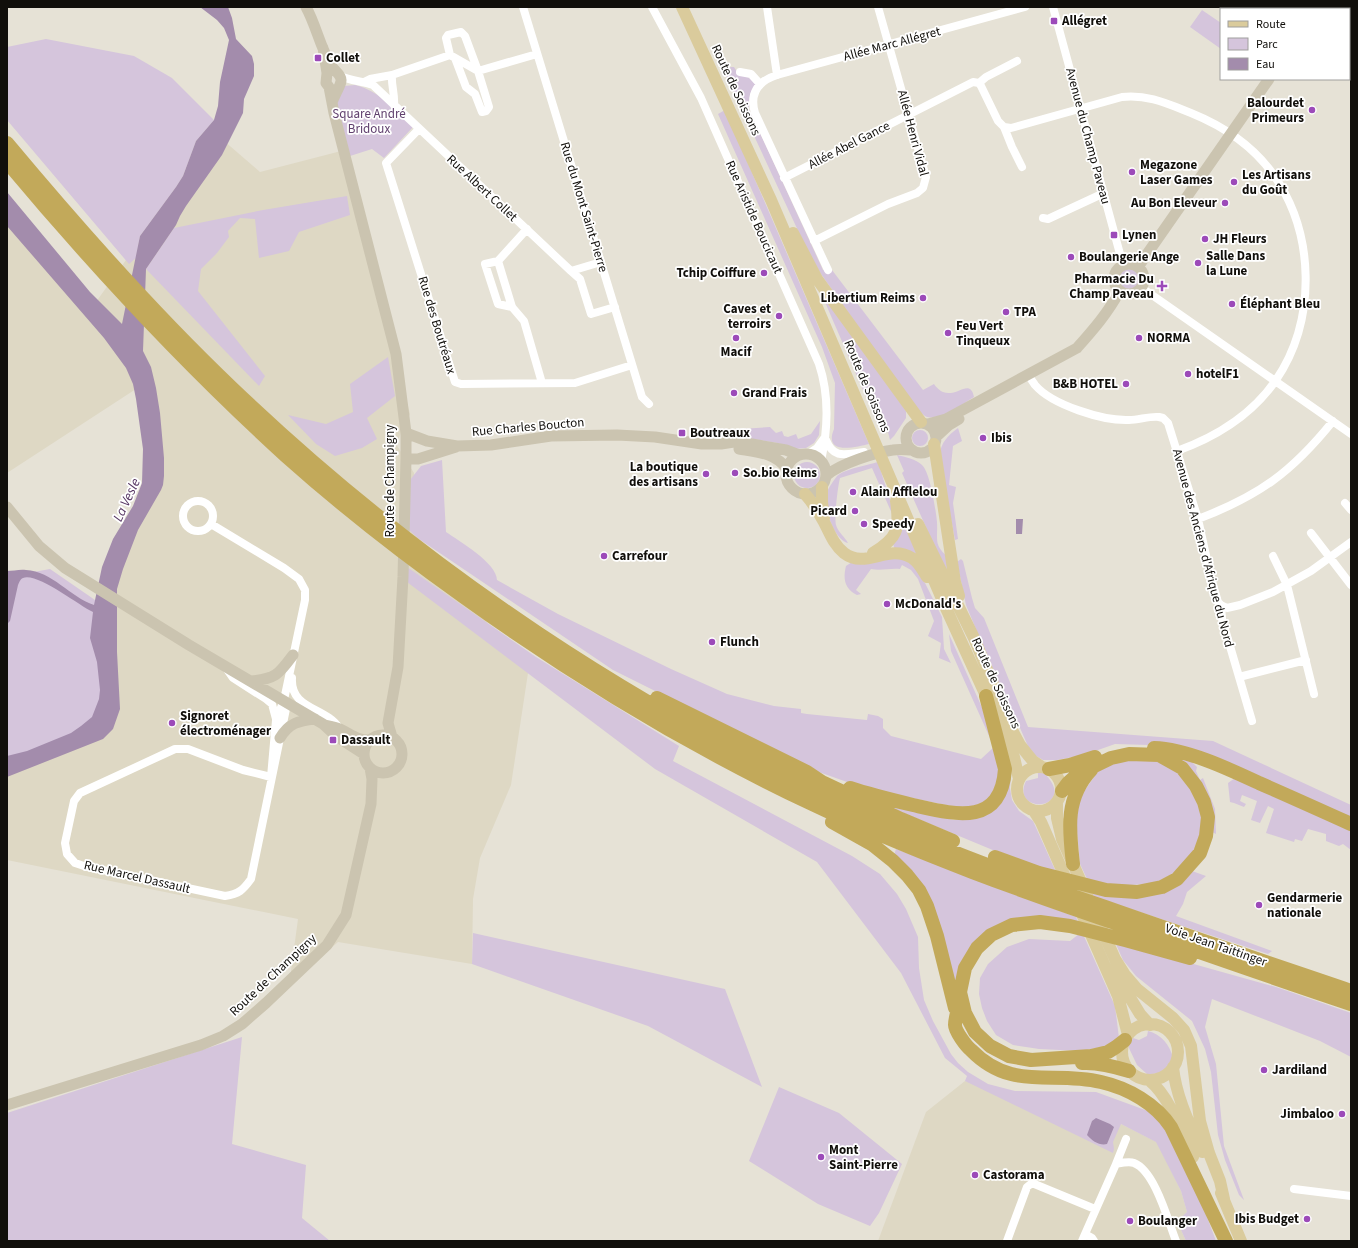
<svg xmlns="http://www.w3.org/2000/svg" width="1358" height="1248" viewBox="0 0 1358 1248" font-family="'Source Sans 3',sans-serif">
  <rect width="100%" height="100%" fill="#e6e2d6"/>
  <!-- built -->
  <path fill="#ded8c4" d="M216 134 260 172 345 150 410 414 396 444 414 473 419 539 528 673 511 785 480 858 473 899 472 964 338 942 291 983V971L298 919 7 860V767L105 731 116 551 150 477 139 387 7 473V212L91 309Z
    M965 1081 1121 1124 1157 1142 1181 1191 1187 1212 1177 1221 1186 1241H878L926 1112Z"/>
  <!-- green -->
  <path fill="#d5c5dc" d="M1202 10 1221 23V49L1190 27Z
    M46 39 134 56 172 78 214 120 196 141 183 176 176 187 140 236 136 258 129 264 7 120V47Z
    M731 67H734L739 75C747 75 750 78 756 84L750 94 749 109 823 270H832L923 390 934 384C936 387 940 391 943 392 957 398 970 377 974 397 962 404 939 423 925 416 922 414 919 411 917 410L821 274 807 250 724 71Z
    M355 85C380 91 395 110 413 127L384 158 372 149 350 156 335 103 344 86Z
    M725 110 869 444C856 447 823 456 834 429L835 383 822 347 718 114Z
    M347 196 350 215 299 232 289 251 259 258 255 219 240 218 228 231 229 237 217 253 201 269 198 291 265 376 259 386 146 269 174 228 263 210Z
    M1118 279a11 11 0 1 1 22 0a11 11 0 1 1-22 0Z
    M815 279 906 411V418L894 436 890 440 888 432 882 434Z
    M388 357 395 396 367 418 377 439 362 448 335 456 316 444 288 415 326 424 353 412 350 384Z
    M820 421 819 435 814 443 806 448 794 449 778 443 716 433H730L740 429 770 427 776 433 782 431 784 436 788 437 796 434 798 439 811 434Z
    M958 428 962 441 953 446 949 485 956 487 953 503 958 539 955 540 939 455C942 442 947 436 958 428Z
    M912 438a8 8 0 1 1 16 0a8 8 0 1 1-16 0Z
    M897 455C905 457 916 459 922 465 930 472 936 511 937 522 938 541 933 544 949 558L948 577 902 473 904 471Z
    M442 460 446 532C459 541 497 563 497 580L558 614 671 669 727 694 774 706 801 709V713L807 714 867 720 868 714 878 716 883 719V728L891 736 981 759 994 747 951 651 949 634 984 712 998 750 999 780 988 800 979 804 965 809 864 788 816 771 613 670 419 539 409 530 410 480 421 466Z
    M878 462 895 516 891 531 893 516 872 468 840 478C838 485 834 518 836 525 838 532 845 537 848 543 834 540 822 505 827 492 829 487 834 480 837 476 845 469 868 465 878 462Z
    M794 475a13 13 0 1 1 26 0a13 13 0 1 1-26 0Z
    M903 517 921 558 895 550 893 544Z
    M891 557 906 558 918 569 942 617 944 649 951 663 939 658 941 643 928 636 934 621 918 579 911 570 902 565 900 569C890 568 881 571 871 569L856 590 861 594 857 595C844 589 843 578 846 566L852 562Z
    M961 559 963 561 972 598 975 608 984 618 1028 727 1213 741 1351 805V817L1182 746 1115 744 1084 755 1057 760H1043L1031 753 1002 687 999 685 966 605 957 562Z
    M407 567 536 657 679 746 673 761 852 856 880 874 897 894 906 909 918 937 919 968 924 1000 933 1021 951 1054 958 1063 968 1072 988 1084 1015 1091 1096 1092 1148 1111 1162 1123 1191 1174 1216 1241H1186L1177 1221 1187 1212 1181 1191 1156 1142 1121 1124 1113 1142 1114 1149 1113 1153 965 1081 967 1076 945 1058 901 973 817 862 655 769 407 582Z
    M50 569 111 611 105 731 7 767V605L17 575Z
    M1166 753 1188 758 1197 767 1196 771 1200 780 1203 778 1215 809 1216 834 1212 832V815Z
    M1117 760H1158L1181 772 1202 811 1201 839 1182 868 1160 881 1146 884 1117 886 1088 881 1080 864 1076 820 1079 799 1098 771Z
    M1038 771 1043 772C1082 809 1009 817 1026 781L1038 778Z
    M1011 774 1010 788 1012 800 1019 811 1033 821 1056 872 1019 861 882 804 884 802 954 820 974 818Z
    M1235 778 1351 828V850L1343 844 1339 846 1326 841V834L1308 829 1302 841 1295 839 1294 842 1266 833 1274 809 1268 806 1260 823 1251 820 1257 801 1242 795 1240 801 1246 804 1244 807 1234 803 1230 802 1228 783Z
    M896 849 1076 917 1079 924 993 931 957 993 934 912 894 855Z
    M1192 871 1206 876 1187 892 1183 904 1176 916 1272 951 1268 954 1094 897 1092 891 1126 894Z
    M473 933 725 989 762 1087 648 1026 472 964Z
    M1079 934H1083L1115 1006 1119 1038 1108 1046 1080 1051 1039 1049 1013 1045 996 1035 987 1021 982 1008 979 994 980 978 988 964 1007 947 1029 939 1070 941Z
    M1115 942 1276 987 1351 1013V1057L1320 1041 1212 999 1205 1027 1216 1064 1224 1146 1244 1200 1239 1195 1225 1160 1218 1135 1211 1072 1205 1049 1192 1021 1136 976 1123 960Z
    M1148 1031C1161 1034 1170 1045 1173 1058 1166 1072 1162 1074 1147 1074L1137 1065 1128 1046 1133 1038 1139 1040 1147 1036Z
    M242 1037 232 1144 306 1165 302 1218 330 1241H7V1113Z
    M779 1087 839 1113 902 1164 879 1213 870 1226 818 1204 749 1161Z"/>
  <!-- water -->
  <path fill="#a38cac" d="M200 7H228L232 18 236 39 252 56 254 64V76L244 99 243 113 222 155 186 206 180 216 176 225 146 269 143 351 151 367 156 388 160 413 164 458V476L163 485 161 490 138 530 123 569 117 589V652L120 709 113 729 103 739 7 777V756L27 751 71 733 81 726 92 717 99 699 100 690 97 662 90 638 93 612C78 605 37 572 23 578 20 579 19 583 18 585L10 621 7 624V571C13 571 20 569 26 570 52 571 70 597 94 605L102 567 113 539 133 506 142 483 143 449 136 399 133 384 126 368 104 338 7 226V192L90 292 122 324 140 236 176 187 183 176 196 141 214 120 218 106 220 82 229 40 224 28 217 20Z
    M1016 519H1023L1022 534H1016Z
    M1096 1118 1110 1124 1114 1127 1107 1144C1100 1146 1092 1141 1087 1135L1092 1121Z"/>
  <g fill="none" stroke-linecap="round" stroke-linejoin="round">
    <!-- street -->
    <path stroke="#fff" stroke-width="8" d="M523 7 642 397 649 404
      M652 7 701 98 819 364C829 394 828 429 821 461
      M767 7 777 75
      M1053 7 1123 265
      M450 55 446 38 448 35 461 32 465 36 478 71 489 107 486 111 482 112 475 94 466 87 455 58
      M740 72 751 74 760 84
      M392 75C391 85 395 94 394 105
      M340 76C351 81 362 81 373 85L571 271 601 262
      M364 82 370 79 392 75 450 55 478 71 537 54
      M979 83 986 77 1017 61
      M1004 127 1011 128 1122 97C1147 94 1168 104 1191 113 1223 126 1253 146 1273 174 1315 233 1317 319 1276 380 1252 415 1216 437 1177 451
      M419 129 386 163 455 382 461 384 575 383 632 365
      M784 178 973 82 979 83 981 86 998 121 1004 127 1012 147 1022 167
      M1043 218 1048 219 1104 193
      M527 229 498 261 512 307 524 321 542 383
      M814 241 888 204 917 193 923 188 926 177 878 7
      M498 261 485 264 498 304 512 307
      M828 270 755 113C749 93 758 81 777 75L1025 7
      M571 271 580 279 591 314 615 307
      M1142 288 1351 434
      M1028 374C1030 378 1032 381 1035 385 1052 405 1103 421 1129 420 1139 420 1149 416 1159 417L1163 418 1168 423 1198 519 1211 578 1218 602 1221 605 1222 619 1252 721
      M826 440C834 460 846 454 864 452
      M808 454 817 448 825 437
      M183 516a15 15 0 1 1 30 0a15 15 0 1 1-30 0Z
      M1345 503 1351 510
      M1198 519C1259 496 1292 472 1333 421
      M211 524 284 568 299 579 305 590V600L284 700 276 720 271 777 243 770 188 749H175L80 793 74 801 65 843 67 854 75 863 84 866 225 896C239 894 243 890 251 879L286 709 284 700
      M1311 533 1351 585
      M1273 556 1287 585 1314 694
      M1221 605 1227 608 1240 605 1273 592 1311 571 1351 542
      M226 668 233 678 266 699 272 704 276 719
      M1239 677 1306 660
      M292 678C290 710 326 707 339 728
      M1116 1164 1126 1139
      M1294 1189 1351 1196
      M1085 1234 1116 1164C1121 1163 1129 1161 1134 1163 1155 1171 1168 1221 1176 1241
      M1007 1241 1027 1187 1032 1183 1095 1209
      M1082 1241 1085 1234 1092 1238 1094 1241"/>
    <!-- secondary -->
    <path stroke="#cbc4b0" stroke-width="11" d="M306 7C316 25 320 47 331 65 333 70 341 74 341 80 342 83 333 98 332 103
      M1318 9 1319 7
      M323 48 327 73 326 83 329 87 334 113 396 354 406 433V459L403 577 398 667 388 723 392 737
      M1114 279a15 15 0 1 1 30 0a15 15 0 1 1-30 0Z
      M1138 267 1269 79
      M906 438a15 15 0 1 1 30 0a15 15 0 1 1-30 0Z
      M928 424 946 419 1077 348C1092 331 1108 313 1119 292
      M406 433 427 441 457 446 491 445 551 436 617 435 655 437 702 444H721L734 442 752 444 786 450 799 455
      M936 437 949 425 959 419
      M739 449C757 452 776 453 787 469
      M786 474a20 20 0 1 1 40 0a20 20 0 1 1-40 0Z
      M406 459H418L456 447
      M827 475C840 464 876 452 893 450 899 449 906 450 912 450
      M7 507 39 546 65 568 189 645 323 724 336 736 364 754
      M251 681C276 679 279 674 293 655
      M324 725C329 726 335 727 340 729 351 734 356 740 369 740
      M364 754a19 19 0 1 1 38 0a19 19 0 1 1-38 0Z
      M280 738C289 723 298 721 315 719
      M7 1105 201 1045 223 1036 242 1024 266 1003 327 945 334 934 346 915 371 804 372 779 370 768"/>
    <!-- primary -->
    <path stroke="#dacb9c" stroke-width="12" d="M682 7 771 200 945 606 1008 744 1014 757 1019 779
      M793 233 817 279 921 422
      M934 444 955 582 959 596
      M822 487V502L824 518
      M805 494C813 503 819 513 824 522 830 534 834 545 844 553 866 570 888 543 912 558 919 562 923 571 927 577
      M918 524 974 638 1012 730 1020 745 1028 755 1033 761 1042 767
      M873 553C898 538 900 529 896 501
      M1017 789a22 22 0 1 1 44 0a22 22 0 1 1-44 0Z
      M1057 804V818L1062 839 1115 959 1129 996 1140 1014 1150 1025
      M1034 811 1041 822 1069 886
      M1078 905 1118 996 1128 1035
      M1115 959 1125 975 1137 989 1173 1018 1184 1030 1191 1046 1200 1121 1209 1153 1220 1181 1224 1199
      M1122 1052a28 28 0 1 1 56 0a28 28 0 1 1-56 0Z
      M1173 1067C1176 1097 1190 1125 1202 1152
      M1149 1080C1170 1097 1182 1133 1193 1157
      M1221 1193 1241 1241"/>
    <!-- highway -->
    <path stroke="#c2a95a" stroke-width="14" d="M7 143C78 228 152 312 232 388 422 570 644 717 884 823 956 855 1031 882 1105 907 1187 936 1269 963 1351 991
      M7 162C94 266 186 365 286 456 342 506 402 553 464 597 574 676 689 746 812 804 917 854 1026 893 1136 930 1208 955 1279 980 1351 1004
      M657 698 807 772 822 782 901 819 953 841
      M1154 748C1187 749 1229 769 1259 783 1289 796 1320 810 1351 824
      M1049 769 1070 765 1095 757
      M850 788C871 795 892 800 913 805 953 814 1001 828 1005 769L986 696
      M832 822 873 845 893 861 907 875 919 890 927 906 937 936 955 1008
      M995 857 1039 873 1106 890 1137 892 1162 887 1177 879 1200 853 1206 836 1208 817 1204 802 1196 786 1182 768 1159 755 1129 754 1111 758 1078 774 1068 783 1062 791
      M1073 864C1069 829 1065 798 1091 770
      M957 1013C956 1017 955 1021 955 1025 955 1031 966 1046 971 1050 1012 1092 1052 1070 1101 1082 1128 1088 1156 1104 1171 1127L1226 1241
      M1125 1040 1116 1047 1108 1052 1091 1056 1031 1060 1009 1056 990 1046 975 1032 965 1013 960 992 965 968 977 948 991 935 1012 925 1040 922 1070 926 1125 940 1190 958
      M1082 1063C1098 1062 1113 1066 1129 1071"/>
  </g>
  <!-- markers -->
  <g fill="#9c4ab9" stroke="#fff" stroke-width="1.5">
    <rect x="1050" y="17" width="8" height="8" rx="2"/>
    <rect x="314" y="54" width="8" height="8" rx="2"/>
    <circle cx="1312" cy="110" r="4"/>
    <circle cx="1132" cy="172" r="4"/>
    <circle cx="1234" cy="182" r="4"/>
    <circle cx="1225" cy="203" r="4"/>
    <rect x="1110" y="231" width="8" height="8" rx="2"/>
    <circle cx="1205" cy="239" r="4"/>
    <circle cx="1071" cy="257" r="4"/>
    <circle cx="1198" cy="263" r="4"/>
    <circle cx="764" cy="273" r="4"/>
    <path d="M1160 280h4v4h4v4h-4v4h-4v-4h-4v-4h4z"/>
    <circle cx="923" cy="298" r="4"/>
    <circle cx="1232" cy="304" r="4"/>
    <circle cx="1006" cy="312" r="4"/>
    <circle cx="779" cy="316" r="4"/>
    <circle cx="948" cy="333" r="4"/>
    <circle cx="736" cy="338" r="4"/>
    <circle cx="1139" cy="338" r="4"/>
    <circle cx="1188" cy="374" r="4"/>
    <circle cx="1126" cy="384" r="4"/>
    <circle cx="734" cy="393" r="4"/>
    <rect x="678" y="429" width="8" height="8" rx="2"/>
    <circle cx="983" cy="438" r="4"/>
    <circle cx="735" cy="473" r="4"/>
    <circle cx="706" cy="474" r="4"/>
    <circle cx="853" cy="492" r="4"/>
    <circle cx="855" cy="511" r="4"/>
    <circle cx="864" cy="524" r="4"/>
    <circle cx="604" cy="556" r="4"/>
    <circle cx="887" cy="604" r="4"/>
    <circle cx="712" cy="642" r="4"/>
    <circle cx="172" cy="723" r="4"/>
    <rect x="329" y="736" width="8" height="8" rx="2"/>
    <circle cx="1259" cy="905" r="4"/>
    <circle cx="1264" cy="1070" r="4"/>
    <circle cx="1342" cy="1114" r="4"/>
    <circle cx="821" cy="1157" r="4"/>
    <circle cx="975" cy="1175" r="4"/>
    <circle cx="1307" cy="1219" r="4"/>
    <circle cx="1130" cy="1221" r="4"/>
  </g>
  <g text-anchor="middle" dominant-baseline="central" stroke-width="3.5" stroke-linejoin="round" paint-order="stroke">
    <!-- poi labels -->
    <g font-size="13" font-weight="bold" fill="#110f0b" stroke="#fff" text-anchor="start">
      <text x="1062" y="21">Allégret</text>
      <text x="326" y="58">Collet</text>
      <text x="1304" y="103" text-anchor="end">Balourdet<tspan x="1304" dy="15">Primeurs</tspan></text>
      <text x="1140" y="165">Megazone<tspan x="1140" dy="15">Laser Games</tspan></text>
      <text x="1242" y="175">Les Artisans<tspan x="1242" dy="15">du Goût</tspan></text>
      <text x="1217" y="203" text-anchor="end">Au Bon Eleveur</text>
      <text x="1122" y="235">Lynen</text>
      <text x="1213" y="239">JH Fleurs</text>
      <text x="1206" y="256">Salle Dans<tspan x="1206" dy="15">la Lune</tspan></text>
      <text x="1079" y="257">Boulangerie Ange</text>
      <text x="756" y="273" text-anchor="end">Tchip Coiffure</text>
      <text x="1154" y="279" text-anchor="end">Pharmacie Du<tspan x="1154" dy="15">Champ Paveau</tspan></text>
      <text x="915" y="298" text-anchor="end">Libertium Reims</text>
      <text x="1240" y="304">Éléphant Bleu</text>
      <text x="771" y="309" text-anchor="end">Caves et<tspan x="771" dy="15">terroirs</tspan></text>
      <text x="1014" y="312">TPA</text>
      <text x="956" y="326">Feu Vert<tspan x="956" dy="15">Tinqueux</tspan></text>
      <text x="1147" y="338">NORMA</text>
      <text x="736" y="352" text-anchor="middle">Macif</text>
      <text x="1196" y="374">hotelF1</text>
      <text x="1118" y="384" text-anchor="end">B&amp;B HOTEL</text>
      <text x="742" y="393">Grand Frais</text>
      <text x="690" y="433">Boutreaux</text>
      <text x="991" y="438">Ibis</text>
      <text x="698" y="467" text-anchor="end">La boutique<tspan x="698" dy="15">des artisans</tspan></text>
      <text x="743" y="473">So.bio Reims</text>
      <text x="861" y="492">Alain Afflelou</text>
      <text x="847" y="511" text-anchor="end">Picard</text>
      <text x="872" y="524">Speedy</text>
      <text x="612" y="556">Carrefour</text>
      <text x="895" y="604">McDonald's</text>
      <text x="720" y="642">Flunch</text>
      <text x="180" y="716">Signoret<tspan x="180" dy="15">électroménager</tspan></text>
      <text x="341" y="740">Dassault</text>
      <text x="1267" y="898">Gendarmerie<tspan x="1267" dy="15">nationale</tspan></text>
      <text x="1272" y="1070">Jardiland</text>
      <text x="1334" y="1114" text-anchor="end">Jimbaloo</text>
      <text x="829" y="1150">Mont<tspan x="829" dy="15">Saint-Pierre</tspan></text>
      <text x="983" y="1175">Castorama</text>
      <text x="1299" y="1219" text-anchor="end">Ibis Budget</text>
      <text x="1138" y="1221">Boulanger</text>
    </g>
    <!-- street labels -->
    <g font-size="13" fill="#110f0b" stroke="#fff">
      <text transform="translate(892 44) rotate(-15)">Allée Marc Allégret</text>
      <text transform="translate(736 90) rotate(65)">Route de Soissons</text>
      <text transform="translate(913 133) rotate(75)">Allée Henri Vidal</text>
      <text transform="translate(1088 136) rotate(75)">Avenue du Champ Paveau</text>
      <text transform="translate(849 145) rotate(-27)">Allée Abel Gance</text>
      <text transform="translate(482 188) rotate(43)">Rue Albert Collet</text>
      <text transform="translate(584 207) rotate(73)">Rue du Mont Saint-Pierre</text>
      <text transform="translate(754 217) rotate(66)">Rue Aristide Boucicaut</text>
      <text transform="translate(437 325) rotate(73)">Rue des Boutréaux</text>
      <text transform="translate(867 386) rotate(67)">Route de Soissons</text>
      <text transform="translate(528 427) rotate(-5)">Rue Charles Boucton</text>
      <text transform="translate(390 481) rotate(-90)">Route de Champigny</text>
      <text transform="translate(1203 548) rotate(75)">Avenue des Anciens d'Afrique du Nord</text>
      <text transform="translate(996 683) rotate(65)">Route de Soissons</text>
      <text transform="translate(137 877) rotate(13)">Rue Marcel Dassault</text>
      <text transform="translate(1216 945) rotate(19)">Voie Jean Taittinger</text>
      <text transform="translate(273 975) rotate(-43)">Route de Champigny</text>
    </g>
    <!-- park labels -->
    <g font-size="13" fill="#61406e" stroke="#fff">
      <text x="369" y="114">Square André<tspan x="369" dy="15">Bridoux</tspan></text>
    </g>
    <!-- water labels -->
    <g font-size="14" font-style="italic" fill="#573764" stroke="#fff">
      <text transform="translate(127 500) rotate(-65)">La Vesle</text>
    </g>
  </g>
  <!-- border -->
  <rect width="1358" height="1248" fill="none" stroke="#110f0b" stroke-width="16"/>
  <!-- legend -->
  <rect x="1220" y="8" width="130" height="72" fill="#ffffff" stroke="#a09f9d"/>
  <rect x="1228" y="21" width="20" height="6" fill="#dacb9c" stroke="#a09f9d"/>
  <text x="1256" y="28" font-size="12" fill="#110f0b">Route</text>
  <rect x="1228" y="38" width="20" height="12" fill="#d5c5dc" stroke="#a09f9d"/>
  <text x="1256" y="48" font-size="12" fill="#110f0b">Parc</text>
  <rect x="1228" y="58" width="20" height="12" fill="#a38cac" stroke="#a09f9d"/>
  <text x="1256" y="68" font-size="12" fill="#110f0b">Eau</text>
</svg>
